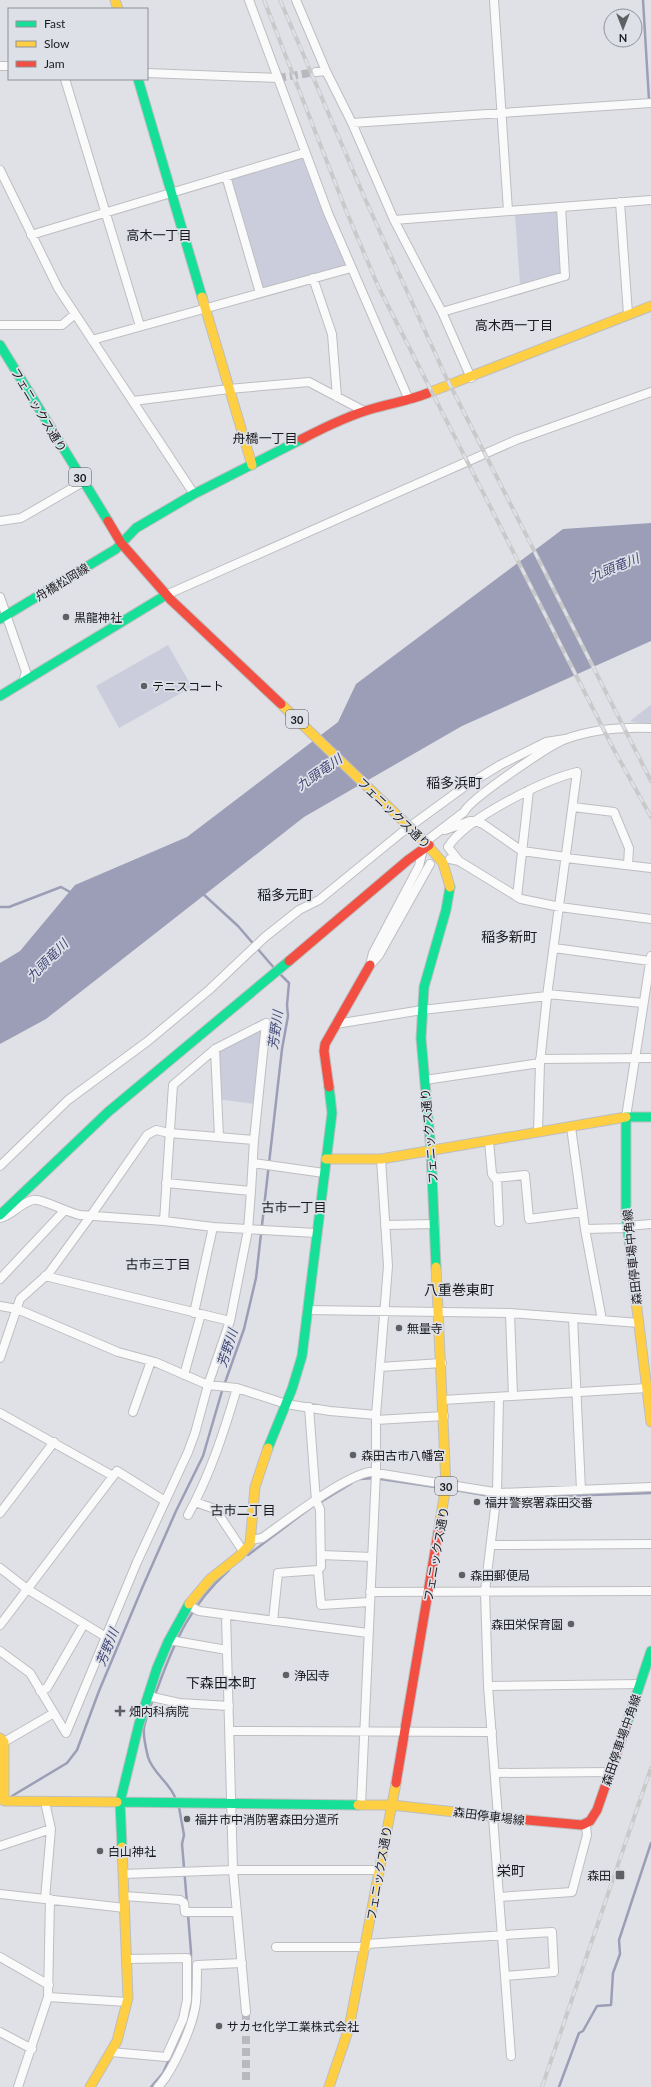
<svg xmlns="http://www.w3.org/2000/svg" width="651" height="2087" viewBox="0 0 651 2087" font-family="Lato,'Noto Sans JP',sans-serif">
  <rect width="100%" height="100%" fill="#e0e1e6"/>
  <!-- green -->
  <path fill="#cbcddc" d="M304 153 351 268 259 290 226 176Z
    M561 207 565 276 520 285 515 214Z
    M168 645 192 687 119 728 96 686Z
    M651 705V726L630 721 648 707Z
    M266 1025 254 1104 217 1099 215 1049Z"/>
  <!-- water -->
  <path fill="#9b9eb6" d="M651 523V641L462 726 304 817 46 1019 0 1044V963L20 951 75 885 187 837 338 722 356 684 563 529Z"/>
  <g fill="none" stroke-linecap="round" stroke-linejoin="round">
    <!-- stream -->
    <path stroke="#9b9eb6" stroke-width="2.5" d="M643 0 649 100
      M202 893 238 926 275 969
      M0 907H9L61 887 72 893
      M360 1479 374 1478 442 1488
      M449 1489 502 1498 651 1493
      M319 1503 352 1483
      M248 1555 313 1506
      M12 1796 67 1763 77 1750 99 1691 143 1586 176 1511 203 1456 222 1391 244 1329 256 1278 282 1049 288 1016 287 1005 289 983 280 974
      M176 1800C171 1783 153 1774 148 1757 146 1749 143 1735 144 1727 147 1714 153 1699 158 1687 175 1640 191 1604 229 1570
      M179 1807 184 1835 182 1844 187 1903
      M188 1914 191 1952V1999
      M151 2087 163 2073 184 2027
      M559 2087 579 2033 583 2031 597 2006 611 2005 613 1973 620 1954 619 1940 651 1843"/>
    <!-- street-tunnel -->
    <path stroke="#b8b9be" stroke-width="8" stroke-dasharray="8 4" stroke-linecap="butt" d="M278 78 316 72
      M246 2012V2080"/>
    <!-- street casing -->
    <g stroke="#bdbec1" stroke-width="10">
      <path id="street" d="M249 0 328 213 409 400
        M296 0 326 71
        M494 0 508 211
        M0 66H9
        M316 72 326 71 352 123 651 103
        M147 73 278 78
        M65 79 140 326
        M352 123 394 220
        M0 170 58 288 194 494
        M226 176 260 293
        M620 202 628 314
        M31 235 304 153
        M313 278 332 334 337 397
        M442 312 565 276 561 207
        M0 325H62L75 314
        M92 340 351 268
        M471 378 442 312 394 220 651 200
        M133 401 229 389 309 382 364 411
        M0 521 21 518 83 482
        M166 595 516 440 651 392
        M0 597 26 672 23 682
        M573 807 614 812 629 848 628 865
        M445 830 470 821H475L483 824 522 851 566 857
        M425 842 464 812C470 799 551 744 566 739 593 729 623 727 651 728
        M566 858 651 868
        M450 859 459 861 521 899 560 907 651 919
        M459 861 448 847C466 818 544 780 577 772L547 996 540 1063 538 1132
        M517 897 529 790
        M554 948 650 961
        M372 963 379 955 430 864
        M370 965 373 953 419 866 423 849
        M547 994 643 1003
        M336 1024 422 1010 547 996
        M215 1049 219 1137
        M540 1059 651 1058
        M425 1080 540 1063
        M626 1117 651 956
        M571 1127 585 1229 602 1320
        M489 1141 492 1174 495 1178 525 1175 529 1219 583 1212
        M253 1163 324 1173
        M0 1166 68 1100 148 1041 209 990 265 937 299 910 319 900 401 833 464 787 500 765 546 742 565 739
        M497 1178 499 1222
        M166 1183 251 1191 254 1140 266 1023
        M0 1218C13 1215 20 1203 33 1200 41 1198 68 1213 80 1215L164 1221 213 1227 316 1233
        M164 1221 173 1085 215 1049 266 1023
        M385 1225 435 1224
        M627 1226 651 1224
        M585 1229 627 1228
        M45 1276 230 1321
        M0 1279 64 1211
        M0 1306 17 1309 118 1352 155 1362 208 1385 237 1388 286 1404 330 1411 376 1415
        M307 1310 510 1313 639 1323
        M194 1313 213 1227
        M510 1313 513 1396
        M573 1318 581 1490
        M0 1358 20 1299 49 1273 92 1214 147 1135 156 1130 169 1133 254 1140
        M380 1367 442 1363
        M184 1375 201 1314
        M443 1400 647 1388
        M133 1412 151 1361
        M0 1413 113 1476
        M376 1420 444 1416
        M195 1502 215 1509 243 1551
        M0 1513 54 1442
        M188 1515C210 1475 224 1432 237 1388
        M251 1540 262 1538C286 1521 344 1476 370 1472L500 1493 651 1487
        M491 1545 651 1544
        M321 1555 372 1557
        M0 1568 27 1589 106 1637
        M318 1570 321 1605 369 1602
        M370 1592 651 1591
        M188 1605 199 1611 368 1633
        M226 1615 233 1870 246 2012
        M273 1621 278 1573 318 1570 321 1567 320 1509 316 1501 309 1407
        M0 1625 117 1471 165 1501
        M169 1640 227 1650
        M0 1651 30 1673 66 1733 137 1562 188 1452 195 1433 208 1385 230 1321 248 1230 251 1191
        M488 1686 640 1684
        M40 1691 47 1688 84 1624
        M148 1696 179 1703 229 1706
        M230 1731 492 1732
        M4 1742 54 1713
        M495 1773 610 1772
        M361 1805 376 1473V1415L388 1266 381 1159
        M493 1817 511 2056
        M498 1817 488 1686 485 1591 497 1492 499 1397
        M0 1846 51 1829
        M123 1874 233 1870H380
        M0 1894 125 1908
        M124 1896 180 1900 184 1903 185 1912H237
        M499 1897 572 1892 587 1835 586 1826
        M45 1899 51 1829 45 1802
        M366 1944 552 1932 554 1972 505 1976
        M276 1947H366
        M0 1957 49 1985
        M48 1997 127 2002
        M0 2032 32 2049
        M111 2052 166 2057 183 2019 187 2000V1958L127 1959
        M18 2087 48 1997 50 1899
        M158 2087C173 2071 194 2024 196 2002 197 1990 197 1977 197 1965L242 1963"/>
    </g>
    <!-- fast casing -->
    <g stroke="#bdbec1" stroke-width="11">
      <path id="fast" d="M138 79 202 297
        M0 345 108 521
        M0 619 116 549 136 528 194 494 302 439
        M0 696 166 595
        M0 1215 108 1112 289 961
        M436 1267 431 1151 421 1038 424 987 446 910 450 887
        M636 1301 626 1214V1117H651
        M268 1448 292 1389 302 1356 332 1113 329 1087
        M627 1723 651 1651
        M117 1802 358 1805
        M122 1847 120 1802 139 1724 157 1668 168 1642 189 1604"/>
    </g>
    <!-- slow casing -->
    <g stroke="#bdbec1" stroke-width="11">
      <path id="slow" d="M115 0 118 9
        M202 297 252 465
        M428 393 651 306
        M422 839 443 863 450 887
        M326 1159H381L626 1117
        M436 1267 446 1486 440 1521
        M636 1301 651 1422
        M189 1604 210 1579 239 1556 250 1544 255 1487 268 1448
        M0 1738 4 1742V1801L117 1802
        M358 1805H392L527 1820
        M90 2087 117 2041 128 1998 122 1847
        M329 2087 349 2028 396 1783"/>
    </g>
    <!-- jam casing -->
    <g stroke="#bdbec1" stroke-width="11">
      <path id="jam" d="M302 439C325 427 349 415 375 408 393 403 411 400 428 393
        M108 521 121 543 171 600
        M289 961 408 860 429 845
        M329 1087 324 1051 325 1044 370 965
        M396 1783 440 1521
        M527 1820 582 1825 590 1821 597 1810 627 1723"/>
    </g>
    <!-- street -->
    <use href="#street" stroke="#fafafb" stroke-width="8"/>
    <!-- fast -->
    <use href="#fast" stroke="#16e098" stroke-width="9"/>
    <!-- slow -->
    <use href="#slow" stroke="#ffcf43" stroke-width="9"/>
    <!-- jam -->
    <use href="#jam" stroke="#f24e42" stroke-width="9"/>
    <!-- rail casing -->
    <g stroke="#c9c9ca" stroke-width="4">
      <path id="rail" d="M264 0 345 208 378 286 613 748 651 817
        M280 0 366 201 445 375 651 781
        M542 2087 651 1768"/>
    </g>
    <!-- rail -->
    <use href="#rail" stroke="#dee0e8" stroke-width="2.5" stroke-dasharray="8" stroke-linecap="butt"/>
    <!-- slow-bridge casing -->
    <g stroke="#bdbec0" stroke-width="11" stroke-linecap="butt">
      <path id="slow-bridge" d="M281 704 422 839"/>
    </g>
    <!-- jam-bridge casing -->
    <g stroke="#bdbec0" stroke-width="11" stroke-linecap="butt">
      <path id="jam-bridge" d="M171 600 281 704"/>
    </g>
    <!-- slow-bridge -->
    <use href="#slow-bridge" stroke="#ffcf43" stroke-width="9"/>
    <!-- jam-bridge -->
    <use href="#jam-bridge" stroke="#f24e42" stroke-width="9"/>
  </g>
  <!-- markers -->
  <g fill="#5f6063" stroke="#dee0e8" stroke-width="1.5">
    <circle cx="66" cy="617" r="4"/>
    <circle cx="144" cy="686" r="4"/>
    <circle cx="399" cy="1328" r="4"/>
    <circle cx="353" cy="1455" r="4"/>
    <circle cx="477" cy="1502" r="4"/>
    <circle cx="462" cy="1575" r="4"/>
    <circle cx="571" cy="1624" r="4"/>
    <circle cx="286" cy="1675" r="4"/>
    <path d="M118 1705h4v4h4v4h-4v4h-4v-4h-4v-4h4z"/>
    <circle cx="187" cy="1819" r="4"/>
    <circle cx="100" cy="1851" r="4"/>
    <rect x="615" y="1870" width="10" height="10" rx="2"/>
    <circle cx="219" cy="2026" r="4"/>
  </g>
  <g text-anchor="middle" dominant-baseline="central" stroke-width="3.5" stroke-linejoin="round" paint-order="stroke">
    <!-- shield labels -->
    <g fill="#dee0e8" stroke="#55555a" stroke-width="1">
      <rect x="69" y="468" width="22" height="18" rx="3"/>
      <rect x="286" y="710" width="22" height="18" rx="3"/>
      <rect x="435" y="1477" width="22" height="18" rx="3"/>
    </g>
    <g font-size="11" font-weight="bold" fill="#1a1a1d">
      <text x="80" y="477">30</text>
      <text x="297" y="719">30</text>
      <text x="446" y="1486">30</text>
    </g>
    <!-- street labels -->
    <g font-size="12" fill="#1a1a1d" stroke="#dee0e8">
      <text transform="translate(39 410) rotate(59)">フェニックス通り</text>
      <text transform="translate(62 582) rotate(-31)">舟橋松岡線</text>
      <text transform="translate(394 813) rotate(44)">フェニックス通り</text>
      <text transform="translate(429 1136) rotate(-95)">フェニックス通り</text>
      <text transform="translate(632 1257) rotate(-96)">森田停車場中角線</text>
      <text transform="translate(436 1554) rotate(-80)">フェニックス通り</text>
      <text transform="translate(621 1740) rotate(-71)">森田停車場中角線</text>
      <text transform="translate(489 1816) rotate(7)">森田停車場線</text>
      <text transform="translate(379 1873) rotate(-80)">フェニックス通り</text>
    </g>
    <!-- poi labels -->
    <g font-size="12" fill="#1a1a1d" stroke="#dee0e8" text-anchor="start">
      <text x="74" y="617">黒龍神社</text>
      <text x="152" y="686">テニスコート</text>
      <text x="407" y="1328">無量寺</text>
      <text x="361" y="1455">森田古市八幡宮</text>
      <text x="485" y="1502">福井警察署森田交番</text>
      <text x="470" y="1575">森田郵便局</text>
      <text x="563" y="1624" text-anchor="end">森田栄保育園</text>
      <text x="294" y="1675">浄因寺</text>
      <text x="129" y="1711">畑内科病院</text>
      <text x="195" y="1819">福井市中消防署森田分遣所</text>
      <text x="108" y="1851">白山神社</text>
      <text x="611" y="1875" text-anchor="end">森田</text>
      <text x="227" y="2026">サカセ化学工業株式会社</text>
    </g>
    <!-- neighbourhood labels -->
    <g font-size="13" fill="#1a1a1d" stroke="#dee0e8">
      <text x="159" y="235">高木一丁目</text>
      <text x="514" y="325">高木西一丁目</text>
      <text x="265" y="438">舟橋一丁目</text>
      <text x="294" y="1207">古市一丁目</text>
      <text x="158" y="1264">古市三丁目</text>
      <text x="243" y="1510">古市二丁目</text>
    </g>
    <!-- water labels -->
    <g font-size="13" font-style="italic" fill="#414674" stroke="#dee0e8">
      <text transform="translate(614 567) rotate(-22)">九頭竜川</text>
      <text transform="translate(319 772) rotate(-35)">九頭竜川</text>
      <text transform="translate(47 960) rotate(-45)">九頭竜川</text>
      <text transform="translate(275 1030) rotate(-82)">芳野川</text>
      <text transform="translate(227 1348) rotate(-72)">芳野川</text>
      <text transform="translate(107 1647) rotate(-68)">芳野川</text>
    </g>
    <!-- quarter labels -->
    <g font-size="14" fill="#1a1a1d" stroke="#dee0e8">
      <text x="454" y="782">稲多浜町</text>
      <text x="285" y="894">稲多元町</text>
      <text x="509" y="936">稲多新町</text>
      <text x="459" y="1289">八重巻東町</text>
      <text x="221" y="1682">下森田本町</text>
      <text x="511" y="1870">栄町</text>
    </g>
  </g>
  <!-- legend -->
  <rect x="8" y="8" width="140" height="72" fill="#dee0e8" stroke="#909197"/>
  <rect x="16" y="21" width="20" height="6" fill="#16e098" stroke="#909197"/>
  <text x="44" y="28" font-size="12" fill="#1a1a1d">Fast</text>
  <rect x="16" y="41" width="20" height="6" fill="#ffcf43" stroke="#909197"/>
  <text x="44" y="48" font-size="12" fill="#1a1a1d">Slow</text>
  <rect x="16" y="61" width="20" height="6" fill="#f24e42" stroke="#909197"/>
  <text x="44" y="68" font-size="12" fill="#1a1a1d">Jam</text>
  <!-- north arrow -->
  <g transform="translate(623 28) rotate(180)"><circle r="19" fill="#dee0e8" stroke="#909197"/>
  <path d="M0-3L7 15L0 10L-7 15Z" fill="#5f6063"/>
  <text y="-6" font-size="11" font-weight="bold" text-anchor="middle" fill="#1a1a1d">N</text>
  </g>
</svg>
